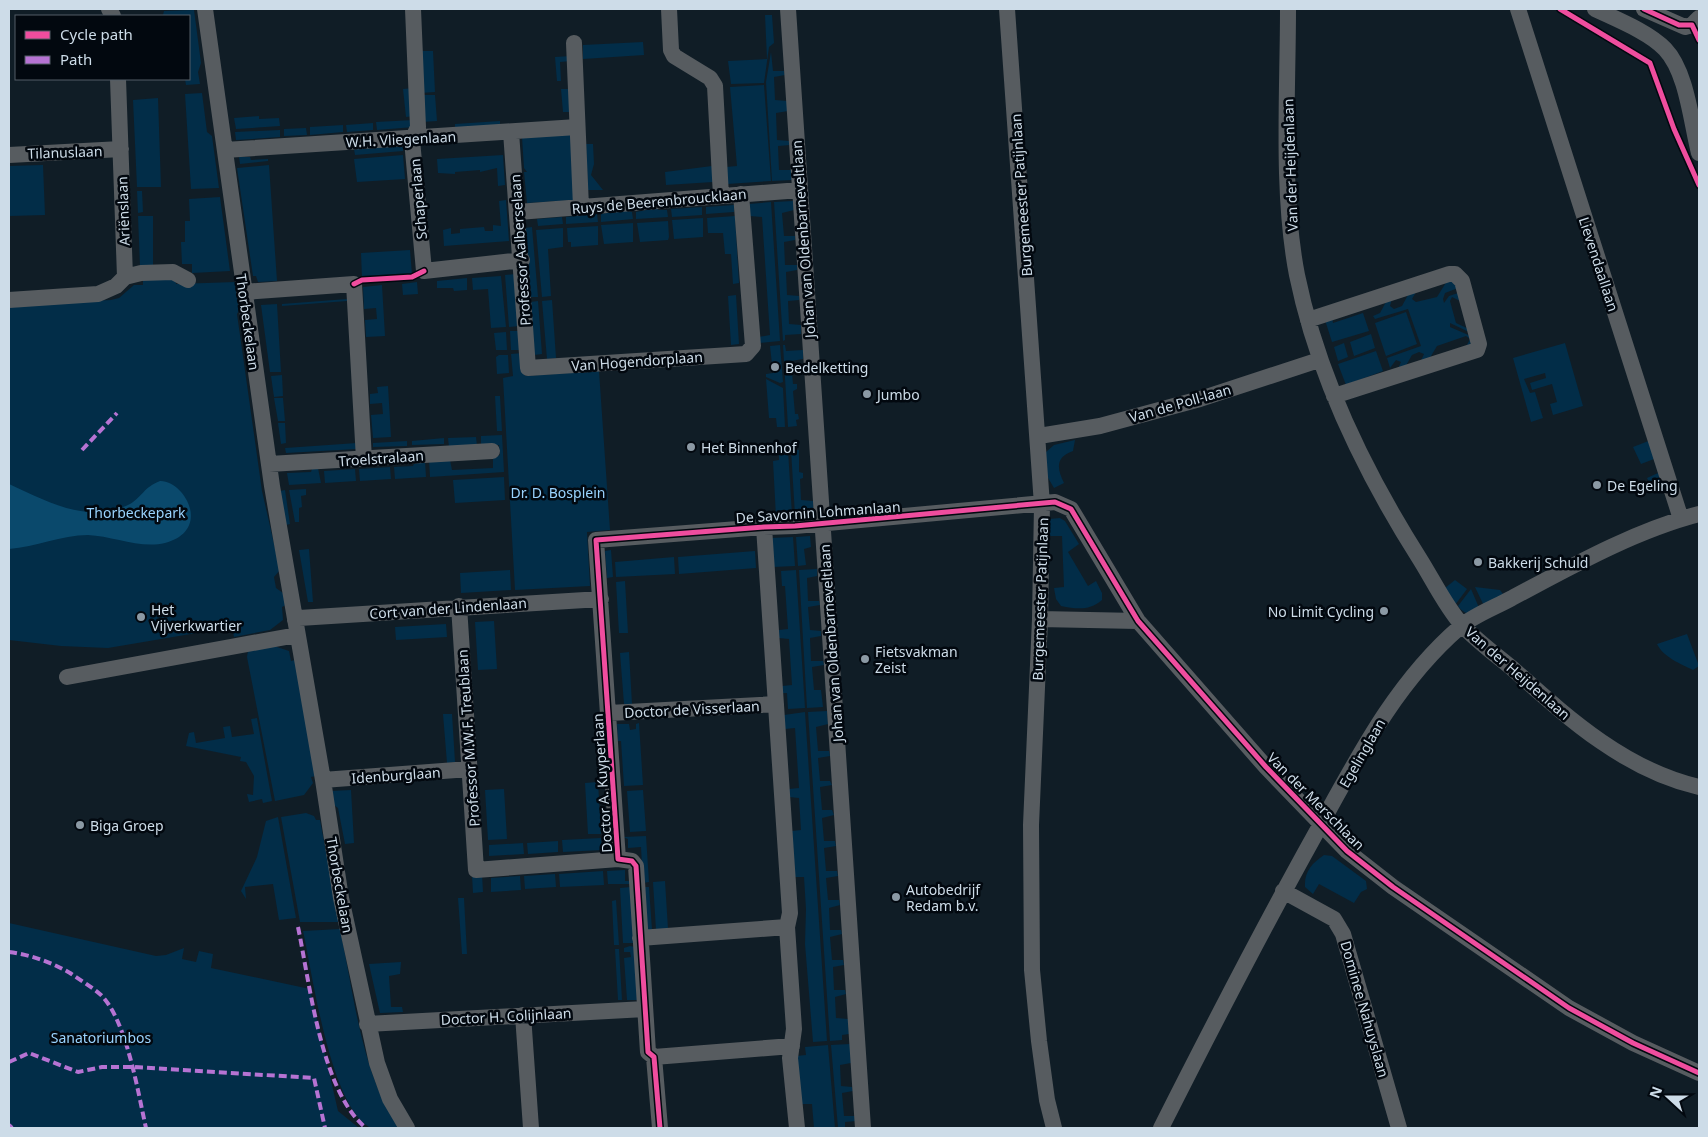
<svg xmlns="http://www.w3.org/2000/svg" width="1708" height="1137" viewBox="0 0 1708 1137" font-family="'Noto Sans',sans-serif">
  <rect width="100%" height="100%" fill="#101d26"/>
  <!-- green -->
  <path fill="#022d48" d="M194 10 201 63 198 72 200 84 186 85 185 79H189V16H144L163 15 164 11Z
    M765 15H772L774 43 769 47 764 83 731 84 728 61 767 59Z
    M643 42 644 55 583 59V45Z
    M419 51H433L435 92 420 93Z
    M771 52 773 71H784L785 75 774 77 775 100 787 101 788 111 776 113 777 140 789 141 790 145 778 146 779 170H791L792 180 772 181 766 82Z
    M571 56V61L560 62 561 81H557L555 57Z
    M764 85 771 181 727 184 726 167 737 166 730 87Z
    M413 88 414 116 406 117 403 89Z
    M561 89H572L573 112H563Z
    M202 93 207 132 212 136 219 188 191 189 185 94Z
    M421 95H435L437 121 422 122Z
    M158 98 161 187H137L133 100Z
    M259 116V119L279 118 280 126 236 129 234 118Z
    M414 120V127L377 130 376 122Z
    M500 121V126L455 129V124Z
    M373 123V130L347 132 346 125Z
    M343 125V132L310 135V127Z
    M306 128 307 135 284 136V129Z
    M280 130V137L236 140 235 132Z
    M573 134 575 200 527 203 524 172H527L524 168 522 137Z
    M586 144H593L594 164 591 175 603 190H588Z
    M403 145V151L355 155 354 149Z
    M403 155 405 179 357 182 354 159Z
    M503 155 505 185 498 186 497 168 480 172V170L455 172V174L438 173 437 159Z
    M239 157H250L251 160 268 159V161L240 164Z
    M43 165 45 215 9 216V166Z
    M269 165 277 281 258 282 256 276H253L237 168Z
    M712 166 713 182 666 185 665 172Z
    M137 191H142L143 212 138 213Z
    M220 197 230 271 192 273V264H182L181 242H185V221H190L189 199Z
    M506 200 509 241 444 246 443 230 451 228V234L460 233V229L484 227 485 231H493V225L501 226 499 201Z
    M793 201 794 210 782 213 784 236H795V240L784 242 785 265H797V270L786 272 787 295 799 296V300L788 301 789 324 801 325V334L785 335V340L783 341 774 202Z
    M771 202 780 341 759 343V337L770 335 762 217 750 216 749 204Z
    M734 205V212L706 214V207Z
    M702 207V215L672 217 671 209Z
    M657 208 658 210H667L668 217 636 219V212Z
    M626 210 632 212 633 219 601 222V214Z
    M597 214 598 222 566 224V217Z
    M138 216H153V265L140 266Z
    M735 216 739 283 733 284 731 254H725L723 233H708L707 218Z
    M562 217 563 224 538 226 537 219Z
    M703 218V237L674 239 672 220Z
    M668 221 669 237 668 240 640 242 637 223Z
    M633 223V242L604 244 601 225Z
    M598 226V245L571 247V242H568L567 228Z
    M532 227 538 297H530L525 228Z
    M563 228V247L548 249 551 296 542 297 536 230Z
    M410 250 412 274 362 278 361 253Z
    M516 274 520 326 509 327 505 275Z
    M501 276 506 327 491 328 488 289 473 290 472 278Z
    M143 278H175L176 284 236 282 240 309 237 314 262 491 280 570 274 577 276 588 283 593 286 605 282 607 283 620 270 630 234 637 232 627 108 648 61 646 9 640V305L111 300 119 298 134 285H143Z
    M467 278V290L454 291 453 288H437V281Z
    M1451 280 1458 288 1445 293 1443 299 1444 303 1449 296 1458 293 1460 301 1452 297 1450 301 1456 323 1471 330V333L1450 323V327L1473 337V342L1466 347 1470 339 1466 336 1437 346 1428 361 1420 363 1424 354 1419 352 1412 355 1404 369 1397 371 1401 362 1396 360 1390 368 1387 358 1421 346 1408 309 1375 319 1373 316 1380 313 1387 300 1392 299 1390 306 1394 309 1402 306 1409 293 1416 292 1412 299 1416 302 1437 297 1447 281Z
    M417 282 418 294 403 295 402 284Z
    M382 285 385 336 366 337 365 320 377 319 376 308 364 309 363 287Z
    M736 295 739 344 731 345 728 296Z
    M347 299V301L282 306V304Z
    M552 300 556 358 547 359 542 301Z
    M538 301 542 354 534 355 530 302Z
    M277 304 281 372H270L261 305Z
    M1406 312 1417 344 1386 356 1375 323Z
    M1363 313 1369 331 1332 342 1325 320 1332 317 1333 323Z
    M510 331H521L522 350H511Z
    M506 332 507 350H496L494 333Z
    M1371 334 1375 348 1354 356 1350 342Z
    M1344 343 1348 357 1338 361 1334 347Z
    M1565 343 1583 406 1553 415 1550 404 1557 402 1552 384 1532 390 1530 383 1546 378 1545 373 1524 379 1530 393 1535 392 1543 418 1531 422 1513 358Z
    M780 345 783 382 780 383 766 377V374L773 373 770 346Z
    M783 345H785L786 351 803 350V359L791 361 793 384H797V389L793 391 795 414H798L799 419 796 420 797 426 788 427Z
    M1376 351 1383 371 1346 385 1338 364Z
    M523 353 525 376 599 371 610 530 587 532 590 586 515 590 503 378 513 376 511 354Z
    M499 355H508L509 373 497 374 496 357Z
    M282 375 283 396 274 397 271 376Z
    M766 379 783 388 785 427H777L776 418H769Z
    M388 386 391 437 373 438 371 415 383 414 382 403 370 404V394L378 393 377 387Z
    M495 396H500L502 431H497Z
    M274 398H283L285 421H278Z
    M278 423H285L286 443 281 444Z
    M502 435 504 472 430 477 429 460H450L452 470 493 468V458L500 455 499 445H481V436Z
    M476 437 477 446 449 447 448 438Z
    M444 438V444L412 445V441Z
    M1075 440 1073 451C1055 457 1057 469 1064 483L1054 488 1044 471 1046 452 1054 445Z
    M1651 440 1664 482 1652 488 1647 478 1658 473 1654 459 1641 464 1633 447Z
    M407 441V446L373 447V443Z
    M357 443V449L286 453 285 448Z
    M788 450 792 515 776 517 773 461 779 460V451Z
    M791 450H799V472L803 473V478L800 479 801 500 813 501 814 514 795 515Z
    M415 461H425L426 477 395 479 394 467 413 466Z
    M390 467 391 479 360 481 359 469Z
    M318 468 321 483 289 485 287 473 311 472 312 469Z
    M355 469 356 481 325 483 324 471Z
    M504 477 505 500 455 503 453 480Z
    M306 489V495L301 496 302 507 299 508V522H295L289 490Z
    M285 490 290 524 286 525 280 491Z
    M1060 518 1065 521 1079 544 1068 552 1088 586 1096 581 1102 593V600C1089 611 1077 609 1061 606L1056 599 1054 588 1064 587 1062 536H1048L1049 519Z
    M810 536 811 547 804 549 806 565 798 566 796 537Z
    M793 537 795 566 773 567 771 538Z
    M309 549 313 602H308L299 550Z
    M611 550 613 577 607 578 605 551Z
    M755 551 756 568 679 574 678 557Z
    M674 557 675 574 616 577 615 562Z
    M817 569V576L807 578 808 601H819L820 605 808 607 810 630 821 631V636L810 638 811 661H823L824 665 812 667 814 690H821L823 707 807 708 799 570Z
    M510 570 511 590 461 593 460 573Z
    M796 570 805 708 788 709 787 693H782V686L792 685 789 639 779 638V630L788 629 785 586H782L781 571Z
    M1455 580 1467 589 1455 605 1445 588Z
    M625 581 628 633H619L616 582Z
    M1475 587 1500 590 1503 594 1485 608Z
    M1471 589 1480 610C1472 615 1464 615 1458 606Z
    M494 621 497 669 478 670 475 622Z
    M446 624 447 637 396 640 395 627Z
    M1687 634 1699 666 1693 670C1681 664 1663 657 1657 644Z
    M274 646 289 651 291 661 295 660 316 776 311 777 313 783 304 795 275 801 247 657 248 651Z
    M629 652 632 704H624L620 653Z
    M827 711 828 724 816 727 818 751H829L830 756 818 758 820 781H830L832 785 820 787 822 810H832L834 815 822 818 824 841H835L836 846 824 848 826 871H837L838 876 826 878 828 900H839L840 905 829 908 830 930H841L842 934 830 937 832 960H843L844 965 833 967 834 990H845L846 994 835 997 836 1018 848 1019 849 1034 842 1035V1040L830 1041 808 712Z
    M805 712 827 1041 813 1042 805 944 806 909 804 877H795L792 831 801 830 799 798 789 797V789L799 788 795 728 785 729 784 715Z
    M443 714H452L455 762 447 763Z
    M257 718 272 801 263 803 262 799 249 802 247 794 253 795 254 776 246 762 240 761 241 757 186 746 189 733 194 732 196 743 225 738 223 727 230 726 232 737 254 734 251 719Z
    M639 723 643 785 624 786 621 741H618L617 724H629L630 730 636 729V724Z
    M598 782 601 834H588L585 783Z
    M504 789 507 839 488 840 485 790Z
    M351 790 354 843 345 844 338 808 334 805 331 791Z
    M643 790 646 831 630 832 627 791Z
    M306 813 314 816 316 820H320L339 922H300L281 817Z
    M278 817 296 918 279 920 273 884 245 887 246 899 241 891 257 857 266 821Z
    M646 836 649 882 643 883 641 847 628 848V839L623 837Z
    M601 838 602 850 563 852 562 840Z
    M558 841V852L528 854 527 843Z
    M523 843 524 854 489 856V845Z
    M1324 855 1332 856 1366 881 1367 889 1361 892 1354 903 1319 884 1313 894 1305 887C1304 872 1312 863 1324 855Z
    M625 870V881H631V884H608L607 871Z
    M603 871 604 885 560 887 559 874Z
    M482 874 483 892 473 893 472 875Z
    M555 874 556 887 525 889 524 876Z
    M520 876 521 890 491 892V878Z
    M665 881 668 929 656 930 653 882Z
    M631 887 634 943H623L620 888Z
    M643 887H649L652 930H646Z
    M458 898H464L467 954H462Z
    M616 900 619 945H614L612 901Z
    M9 923 156 956 166 955 184 948 182 959 196 962 199 951 213 954 211 968 310 989 338 1111 359 1128H9Z
    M340 929C354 994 361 1073 399 1128 391 1128 376 1131 369 1127 330 1104 313 976 303 931Z
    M630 946 635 947 638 1000H627L624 958 631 957 630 952H624V948Z
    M615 949H619L622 1000H618Z
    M401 962 400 974 389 976 391 1007H402L403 1012 380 1013 369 964Z
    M850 1044 851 1063 840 1065 841 1086 852 1087 853 1091 842 1093 844 1116H855L856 1121 845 1122V1128H838L831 1045Z
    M828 1045 835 1128H814L812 1104H801L796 1056 806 1055 805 1047Z"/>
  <!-- water -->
  <path fill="#0a496c" d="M160 481C184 480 213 530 165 543 140 549 113 536 88 535 61 535 36 547 9 549V484C47 501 87 525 130 504 142 497 144 487 160 481Z"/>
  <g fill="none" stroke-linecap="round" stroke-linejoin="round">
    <!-- minor -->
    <path stroke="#575c60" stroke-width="16" d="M109 9 113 16
      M205 9 272 486 323 780 341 898 377 1063 390 1099 407 1128
      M413 9 418 127 412 140 424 271 522 260
      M669 9 671 50 674 56 710 78 715 86 721 196
      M788 9 863 1128
      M1007 9 1042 505 1040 619 1031 825 1032 970 1039 1041 1047 1100 1054 1128
      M1288 9C1288 93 1281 193 1297 275 1318 378 1365 473 1421 561 1434 582 1446 607 1462 625 1477 641 1496 655 1513 669 1568 718 1625 770 1699 787
      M1518 9 1681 519
      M1595 9C1616 19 1649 32 1665 49 1687 72 1691 122 1699 153
      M1644 9 1685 27 1692 25 1699 18
      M574 43 581 207
      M118 79 125 277
      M511 132 528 368 746 354 753 346 741 194
      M225 150 577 127
      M9 155 121 149
      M518 212 800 190
      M244 292 354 284 364 459
      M9 300 98 294 116 286 125 277 141 273 173 272 188 280
      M1308 320 1449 274H1455L1462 281 1479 344 1477 350 1334 396
      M1039 436 1100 426 1200 399 1319 360
      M269 464 492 451
      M764 527 790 913 787 927 794 1029 790 1058 797 1128
      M459 606 476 870 618 859
      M1040 619 1138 621
      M295 620 299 618 601 599
      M67 677 297 635
      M609 713 776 704
      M323 780 469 769
      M1283 891 1334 919 1343 934 1399 1128
      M640 938 787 927
      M523 1015 531 1128
      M367 1024 645 1009
      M654 1057 792 1046
      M660 1128 654 1057 648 1052 636 866 632 861 618 859 596 540 764 527 795 526 1055 502 1071 509 1138 621 1266 767 1347 851 1393 887 1569 1008 1633 1043 1699 1073
      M1161 1128C1211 1029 1262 930 1316 833 1357 759 1395 683 1460 627 1474 615 1496 607 1512 598 1572 566 1634 531 1699 514"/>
    <!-- quiet -->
    <path stroke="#b673d3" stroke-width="4" stroke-dasharray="8 4" stroke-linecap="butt" d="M82 450 117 413
      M298 927C310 984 321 1091 366 1128
      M9 952C31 955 51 962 70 973 80 980 92 987 101 995 127 1021 138 1093 146 1128
      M9 1062 29 1053 78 1072 102 1067H133L314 1078 325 1128
      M9 1125 12 1128"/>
    <!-- cycleway casing -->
    <g stroke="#02080f" stroke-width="8">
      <path id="cycleway" d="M1560 9 1650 63 1674 129 1699 185
        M1644 9 1679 25H1692L1699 40
        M354 284 362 280 412 277 424 271
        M660 1128 654 1057 648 1052 636 866 632 861 618 859 596 540 764 527 795 526 1055 502 1071 509 1138 621 1266 767 1347 851 1393 887 1569 1008 1633 1043 1699 1073"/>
    </g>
    <!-- cycleway -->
    <use href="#cycleway" stroke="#ef4d9e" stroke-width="5"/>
  </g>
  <!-- markers -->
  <g fill="#8b99a4" stroke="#02080f" stroke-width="2">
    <circle cx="775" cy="367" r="5"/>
    <circle cx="867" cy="394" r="5"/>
    <circle cx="691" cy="447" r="5"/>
    <circle cx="1597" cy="485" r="5"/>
    <circle cx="1478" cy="562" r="5"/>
    <circle cx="1384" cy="611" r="5"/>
    <circle cx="141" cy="617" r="5"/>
    <circle cx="865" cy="659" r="5"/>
    <circle cx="80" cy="825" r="5"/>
    <circle cx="896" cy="897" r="5"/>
  </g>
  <g text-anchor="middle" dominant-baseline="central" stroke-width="5" stroke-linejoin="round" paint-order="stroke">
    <!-- street labels -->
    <g font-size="14" fill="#cddce8" stroke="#02080f">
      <text transform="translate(401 139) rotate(-3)">W.H. Vliegenlaan</text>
      <text transform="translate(65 152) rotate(-2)">Tilanuslaan</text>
      <text transform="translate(1290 165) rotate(-92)">Van der Heijdenlaan</text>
      <text transform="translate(1021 195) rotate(-94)">Burgemeester Patijnlaan</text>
      <text transform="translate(418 199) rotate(-95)">Schaperlaan</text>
      <text transform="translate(659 201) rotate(-5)">Ruys de Beerenbroucklaan</text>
      <text transform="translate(123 211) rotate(-92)">Ariënslaan</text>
      <text transform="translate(803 239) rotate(-94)">Johan van Oldenbarneveltlaan</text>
      <text transform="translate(520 250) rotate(-94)">Professor Aalberselaan</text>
      <text transform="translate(1599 264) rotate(72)">Lievendaallaan</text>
      <text transform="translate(248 322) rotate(82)">Thorbeckelaan</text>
      <text transform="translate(637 361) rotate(-4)">Van Hogendorplaan</text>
      <text transform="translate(1180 403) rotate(-16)">Van de Poll-laan</text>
      <text transform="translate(381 458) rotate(-4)">Troelstralaan</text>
      <text transform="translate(818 512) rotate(-4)">De Savornin Lohmanlaan</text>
      <text transform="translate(1040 599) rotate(-88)">Burgemeester Patijnlaan</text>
      <text transform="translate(448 608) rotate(-4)">Cort van der Lindenlaan</text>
      <text transform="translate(831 643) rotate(-94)">Johan van Oldenbarneveltlaan</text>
      <text transform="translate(1518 673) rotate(41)">Van der Heijdenlaan</text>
      <text transform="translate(692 709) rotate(-3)">Doctor de Visserlaan</text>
      <text transform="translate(468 738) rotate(-94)">Professor M.W.F. Treublaan</text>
      <text transform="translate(1362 753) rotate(-60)">Egelinglaan</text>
      <text transform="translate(396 775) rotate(-4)">Idenburglaan</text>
      <text transform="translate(602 783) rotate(-94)">Doctor A. Kuyperlaan</text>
      <text transform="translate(1316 801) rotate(45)">Van der Merschlaan</text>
      <text transform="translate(340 885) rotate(80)">Thorbeckelaan</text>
      <text transform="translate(1365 1009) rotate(74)">Dominee Nahuyslaan</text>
      <text transform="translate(506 1016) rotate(-3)">Doctor H. Colijnlaan</text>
    </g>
    <!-- poi labels -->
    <g font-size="14" fill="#cddce8" stroke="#02080f" text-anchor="start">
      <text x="785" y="367">Bedelketting</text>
      <text x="877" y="394">Jumbo</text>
      <text x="701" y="447">Het Binnenhof</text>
      <text x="1607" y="485">De Egeling</text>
      <text x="1488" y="562">Bakkerij Schuld</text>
      <text x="151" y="609">Het<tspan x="151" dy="16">Vijverkwartier</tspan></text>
      <text x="1374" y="611" text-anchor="end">No Limit Cycling</text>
      <text x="875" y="651">Fietsvakman<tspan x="875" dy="16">Zeist</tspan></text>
      <text x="90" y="825">Biga Groep</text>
      <text x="906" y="889">Autobedrijf<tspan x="906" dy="16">Redam b.v.</tspan></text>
    </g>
    <!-- park labels -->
    <g font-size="14" fill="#99d3fe" stroke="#02080f">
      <text x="558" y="492">Dr. D. Bosplein</text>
      <text x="136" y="512">Thorbeckepark</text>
      <text x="101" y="1037">Sanatoriumbos</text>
    </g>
  </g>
  <!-- border -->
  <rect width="1708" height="1137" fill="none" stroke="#cddce8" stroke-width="20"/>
  <!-- legend -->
  <rect x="15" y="15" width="175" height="65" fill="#02080f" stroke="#535d66"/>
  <rect x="25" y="31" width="25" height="8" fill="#ef4d9e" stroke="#535d66"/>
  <text x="60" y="40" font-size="15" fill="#cddce8">Cycle path</text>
  <rect x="25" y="56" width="25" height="8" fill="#b673d3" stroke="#535d66"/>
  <text x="60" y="65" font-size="15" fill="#cddce8">Path</text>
  <!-- north arrow -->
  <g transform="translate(1668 1097) rotate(291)" stroke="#02080f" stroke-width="4" paint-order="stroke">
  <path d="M0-4L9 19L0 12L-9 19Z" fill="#cddce8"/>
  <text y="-8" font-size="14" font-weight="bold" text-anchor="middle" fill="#cddce8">N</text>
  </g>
</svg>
